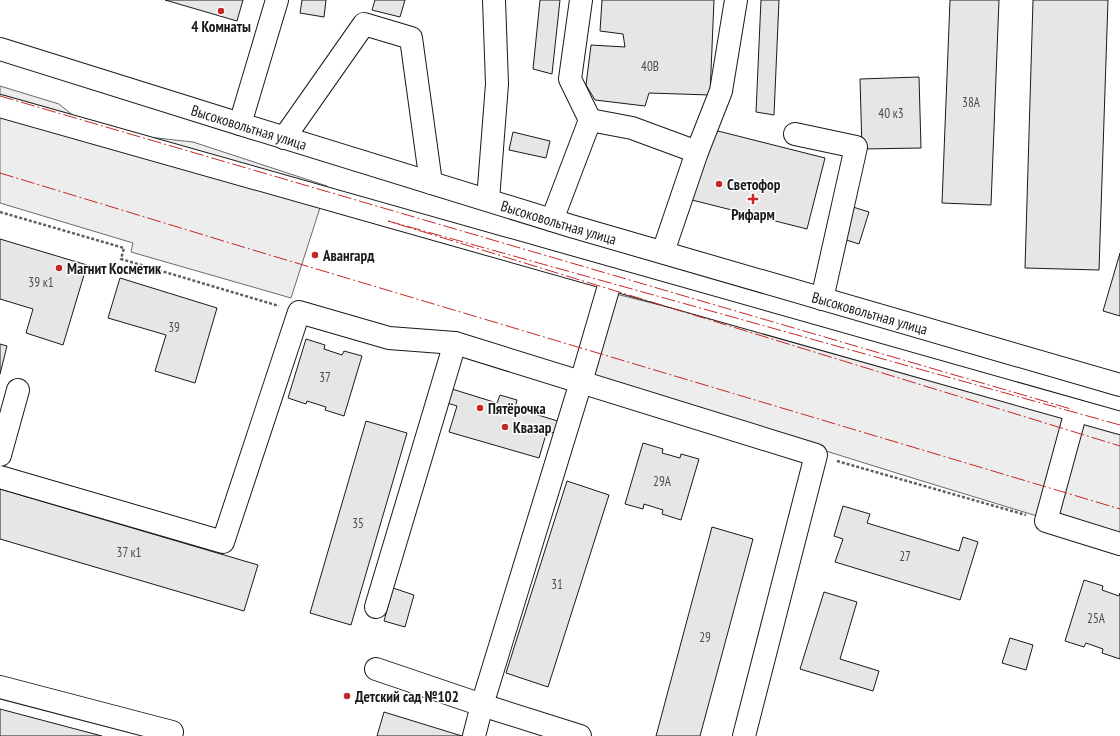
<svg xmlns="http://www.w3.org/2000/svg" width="1120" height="736" viewBox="0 0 1120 736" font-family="'PT Sans Narrow',sans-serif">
  <rect width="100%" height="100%" fill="#fff"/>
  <!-- built -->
  <path fill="#ededed" stroke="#6a6a6a" d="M0 86 59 104 75 117 139 136 193 142 327 186 291 298 131 252 133 243 0 203Z
    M612 293 831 348 1069 416 1037 516 919 480 588 377Z
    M1087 415 1120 425V536L1063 518 1058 510Z"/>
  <!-- building -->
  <path fill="#e6e6e6" stroke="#1a1a1a" d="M165 0H243L237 21Z
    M302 0H326L324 17 300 13Z
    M375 0H405L400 17 372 10Z
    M540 0H560L552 74 533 69Z
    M602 0H714L710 95 649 93 645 106 595 100 586 85 591 45 625 47 623 34 600 31Z
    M761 0H779L774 115 756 112Z
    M950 0H999L991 205 942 203Z
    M1033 0H1108L1099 270 1025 268Z
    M919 77 921 148 862 149 860 79Z
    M710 129 825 158 807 229 692 200Z
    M513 132 550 141 546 158 509 150Z
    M853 207 869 212 859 244 843 239Z
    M0 239 87 265 63 345 26 333 33 309 0 299Z
    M1120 253V316L1103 311Z
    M120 278 217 308 195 383 155 371 166 335 108 318Z
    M306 339 325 345 324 349 342 355 344 351 362 356 344 416 325 410 326 407 307 401 306 404 288 398Z
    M0 344 7 346 0 374Z
    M452 389 497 403 500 395 517 400 515 408 561 422 557 434 547 431 539 458 449 432 457 406 447 403Z
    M366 421 407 433 351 625 310 613Z
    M643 443 663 449 662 453 680 458 681 454 699 459 681 520 662 514 663 510 644 504 643 509 625 504Z
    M567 481 609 495 548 687 506 673Z
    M0 489 258 565 244 611 0 539Z
    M843 506 870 514 867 523 959 551 963 537 978 542 960 600 835 562 843 539 834 536Z
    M712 527 753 539 700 736H656Z
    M1084 580 1103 586 1102 590 1119 596 1120 593V659L1102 653 1103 649 1086 643 1084 647 1065 641Z
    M393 588 414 595 405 627 384 621Z
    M824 592 857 602 840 659 879 671 873 691 800 669Z
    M1010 638 1033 645 1026 670 1002 663Z
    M0 709 102 736H0Z
    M384 712 462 736H377Z"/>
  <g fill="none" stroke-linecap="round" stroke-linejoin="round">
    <!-- minor casing -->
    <g stroke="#1a1a1a" stroke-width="24">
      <g id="minor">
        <path d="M581 0 570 79 590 120"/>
        <path id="s1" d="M0 49 240 124 571 226 1120 385"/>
        <path d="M0 106 1120 423"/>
        <path d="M240 124 277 0"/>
        <path d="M795 134 856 147 822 299"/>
        <path d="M284 138 364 24 411 38 431 183"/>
        <path d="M697 152 721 91 736 0"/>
        <path d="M488 200 497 84 494 0"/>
        <path d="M552 220 590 120 632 128 697 152 663 252"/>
        <path d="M1076 411 1046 521 1120 544"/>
        <path d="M0 455 18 390"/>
        <path d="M0 477 223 542 299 312 389 338 455 343 816 455 744 736"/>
        <path d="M376 607 455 343"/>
        <path d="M376 669 482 705 474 736"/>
        <path d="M0 687 172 732"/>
        <path d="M580 736 482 705 581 382 611 279"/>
      </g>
    </g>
    <!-- path -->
    <path stroke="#5f5f5f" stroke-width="2.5" stroke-dasharray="3 2" stroke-linecap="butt" d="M0 212 124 248 121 259 279 306
      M837 461 1026 515"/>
    <!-- minor -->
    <use href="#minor" stroke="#fff" stroke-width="22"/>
    <!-- power -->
    <path stroke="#c62828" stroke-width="1" stroke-dasharray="14 3 2 3" stroke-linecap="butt" d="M0 96 1071 409
      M0 173 263 253 1120 509
      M1120 425 388 221 1120 446"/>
  </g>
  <!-- markers -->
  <g fill="#c62828" stroke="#fff" stroke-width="1.5">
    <circle cx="221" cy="11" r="4"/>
    <circle cx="719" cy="184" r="4"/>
    <path d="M751 193h4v4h4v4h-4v4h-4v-4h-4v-4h4z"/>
    <circle cx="315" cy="255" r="4"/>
    <circle cx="59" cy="268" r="4"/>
    <circle cx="480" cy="408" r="4"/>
    <circle cx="505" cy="427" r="4"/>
    <circle cx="347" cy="696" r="4"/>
  </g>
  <g text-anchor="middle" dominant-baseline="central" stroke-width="3" stroke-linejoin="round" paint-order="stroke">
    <!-- number labels -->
    <g font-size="13" fill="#4d4d4d">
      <text x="650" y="66">40В</text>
      <text x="971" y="102">38А</text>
      <text x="891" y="113">40 к3</text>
      <text x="41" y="282">39 к1</text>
      <text x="174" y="327">39</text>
      <text x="325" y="377">37</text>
      <text x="662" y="481">29А</text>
      <text x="358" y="523">35</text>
      <text x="129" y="552">37 к1</text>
      <text x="905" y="556">27</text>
      <text x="557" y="584">31</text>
      <text x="1096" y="618">25А</text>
      <text x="705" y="637">29</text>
    </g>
    <!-- poi labels -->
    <g font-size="15" font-weight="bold" fill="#1a1a1a" stroke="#fff" text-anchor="start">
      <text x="221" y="26" text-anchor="middle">4 Комнаты</text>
      <text x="727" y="184">Светофор</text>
      <text x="753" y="214" text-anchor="middle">Рифарм</text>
      <text x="323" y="255">Авангард</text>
      <text x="67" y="268">Магнит Косметик</text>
      <text x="488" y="408">Пятёрочка</text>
      <text x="513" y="427">Квазар</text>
      <text x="355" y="696">Детский сад №102</text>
    </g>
    <!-- street labels -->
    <g font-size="15" fill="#1a1a1a" stroke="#fff">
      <text stroke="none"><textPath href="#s1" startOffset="261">Высоковольтная улица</textPath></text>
      <text stroke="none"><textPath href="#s1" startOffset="585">Высоковольтная улица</textPath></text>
      <text stroke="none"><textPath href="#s1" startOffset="909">Высоковольтная улица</textPath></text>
    </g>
  </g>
</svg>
